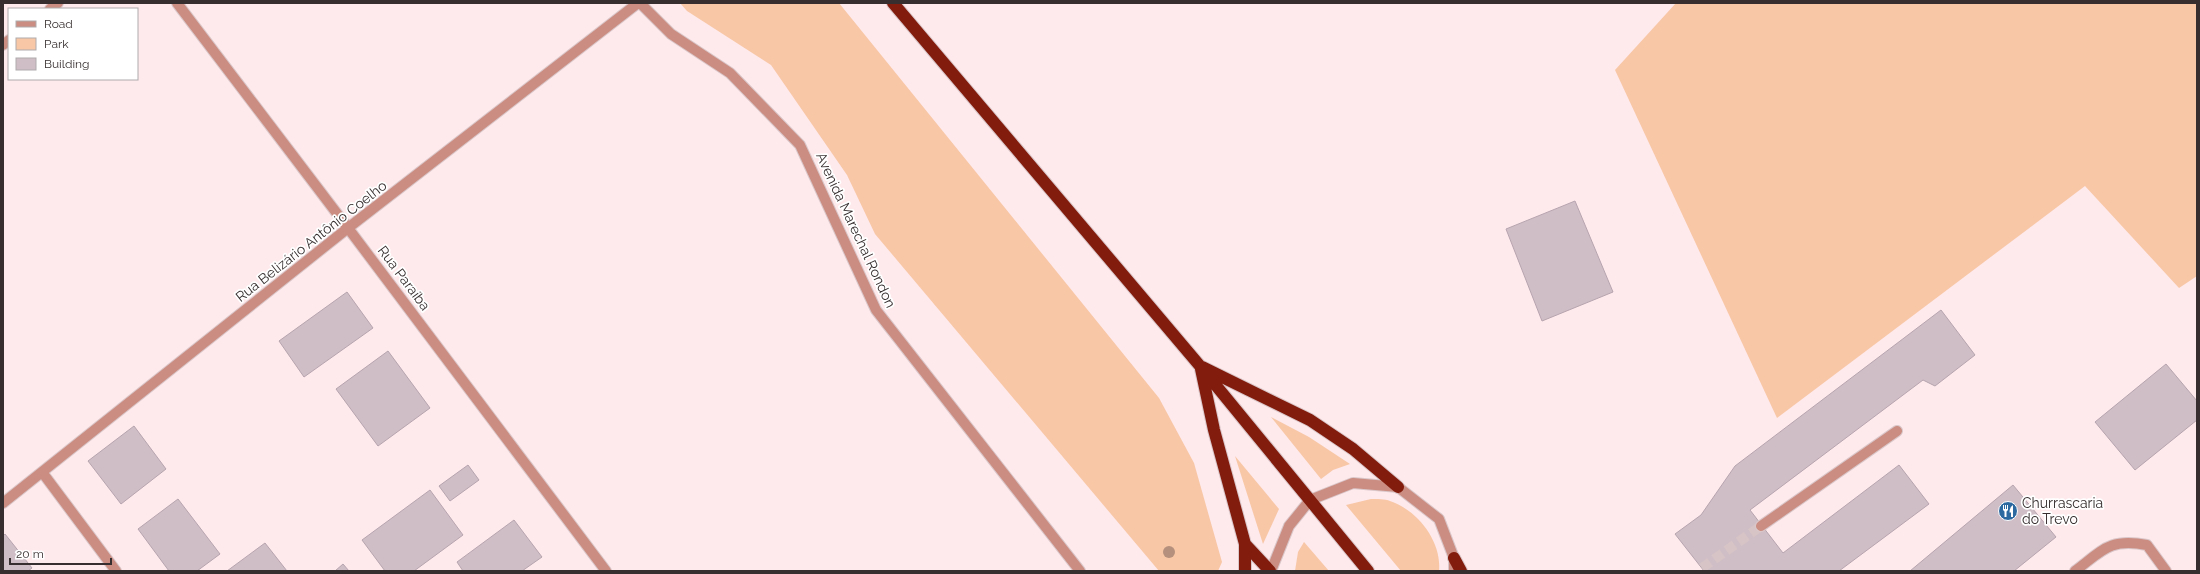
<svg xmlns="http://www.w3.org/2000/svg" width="2200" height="574" viewBox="0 0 2200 574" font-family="Raleway,sans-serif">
  <rect width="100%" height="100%" fill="#fee9ec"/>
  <!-- green -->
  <path fill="#f8c7a6" d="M680 3H839L1159 398 1194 463 1222 562 1218 571H1159L875 234 847 175 771 65 687 11Z
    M1676 3H2197V276L2179 288 2085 186 1777 418 1615 70Z
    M1271 417 1309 437 1350 464 1333 470 1321 479Z
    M1235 456 1279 509 1263 544Z
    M1371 499C1377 499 1385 499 1390 501 1417 510 1442 541 1439 571H1401L1346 505Z
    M1304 542 1329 571H1295L1298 552Z"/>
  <!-- building -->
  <path fill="#d0bec7" stroke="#b6a4ae" d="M1575 201 1613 292 1542 321 1506 229Z
    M347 292 373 328 304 377 279 341Z
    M1941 310 1975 355 1935 386 1923 380 1750 510 1783 553 1899 465 1929 504 1839 571H1704L1675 534 1701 515 1735 466Z
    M388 351 430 408 378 446 336 389Z
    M2166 364 2197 401V420L2135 470 2095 422Z
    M134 426 166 469 121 504 88 461Z
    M468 465 479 480 450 501 439 486Z
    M2013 485 2056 537 2014 571H1910Z
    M430 490 463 535 414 571H385L362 540Z
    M178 499 220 554 197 571H169L138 529Z
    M514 520 542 557 522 571H463L457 562Z
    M5 534 32 568 28 571H3V536Z
    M265 543 287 571H227Z
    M343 564 349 571H335Z"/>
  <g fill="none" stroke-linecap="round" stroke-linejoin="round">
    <!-- minor-tunnel -->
    <path stroke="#d6c4c6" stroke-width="10" stroke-dasharray="10 5" stroke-linecap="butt" d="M1702 568 1761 526"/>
    <!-- minor casing -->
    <g stroke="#dac7ca" stroke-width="12">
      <path id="minor" d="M177 3 348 228 606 571
        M640 3 671 34 730 73 800 145 876 310 1080 571
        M50 9 58 3
        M3 45 9 40
        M42 472 116 571
        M3 503 348 228 638 3
        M1761 526 1897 431
        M1271 571 1289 526 1310 500 1353 483 1398 487 1439 519 1454 558V571
        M2075 571C2103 550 2109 538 2147 545L2166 571"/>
    </g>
    <!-- highway casing -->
    <g stroke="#dac7ca" stroke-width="14">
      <path id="highway" d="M893 3 1200 366 1368 571
        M1202 367 1310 420 1353 449 1398 487
        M1201 369 1214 430 1245 544 1270 571
        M1245 544V571
        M1454 558 1461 571"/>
    </g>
    <!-- minor -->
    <use href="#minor" stroke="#cb8d81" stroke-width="10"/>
    <!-- highway -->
    <use href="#highway" stroke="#821c0d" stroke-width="12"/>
  </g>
  <!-- trees -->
  <circle fill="#b5907c" cx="1169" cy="552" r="6"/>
  <!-- icons -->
  <defs>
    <g id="restaurant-disc" transform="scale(1)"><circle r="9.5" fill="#2c69a0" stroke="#fff"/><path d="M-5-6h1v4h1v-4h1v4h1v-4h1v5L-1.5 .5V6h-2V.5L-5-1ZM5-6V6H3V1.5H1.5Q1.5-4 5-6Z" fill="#fff"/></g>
  </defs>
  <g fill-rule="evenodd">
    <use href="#restaurant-disc" x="2008" y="511"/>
  </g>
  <g text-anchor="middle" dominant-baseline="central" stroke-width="3.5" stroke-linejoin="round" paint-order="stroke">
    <!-- street labels -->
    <g font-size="14" fill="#362e2f" stroke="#fff">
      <text transform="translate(856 230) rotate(65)">Avenida Marechal Rondon</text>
      <text transform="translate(311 241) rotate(-38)">Rua Belizário Antônio Coelho</text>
      <text transform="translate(404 278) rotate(53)">Rua Paraíba</text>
    </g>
    <!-- poi labels -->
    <g font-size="14" fill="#362e2f" stroke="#fff" text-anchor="start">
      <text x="2022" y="503">Churrascaria<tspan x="2022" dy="16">do Trevo</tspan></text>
    </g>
  </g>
  <!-- border -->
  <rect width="2200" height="574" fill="none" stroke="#362e2f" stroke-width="8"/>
  <!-- legend -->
  <rect x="8" y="8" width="130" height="72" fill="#ffffff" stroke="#afabac"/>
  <rect x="16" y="21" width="20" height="6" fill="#cb8d81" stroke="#afabac"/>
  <text x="44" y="28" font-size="12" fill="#362e2f">Road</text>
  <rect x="16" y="38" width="20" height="12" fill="#f8c7a6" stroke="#afabac"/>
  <text x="44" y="48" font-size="12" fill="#362e2f">Park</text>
  <rect x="16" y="58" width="20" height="12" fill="#d0bec7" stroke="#afabac"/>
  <text x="44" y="68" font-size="12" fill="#362e2f">Building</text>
  <!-- scale -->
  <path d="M10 558v6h101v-6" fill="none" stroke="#362e2f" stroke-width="2"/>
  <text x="16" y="558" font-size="12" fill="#362e2f" stroke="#ffffff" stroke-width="3" paint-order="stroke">20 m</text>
</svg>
